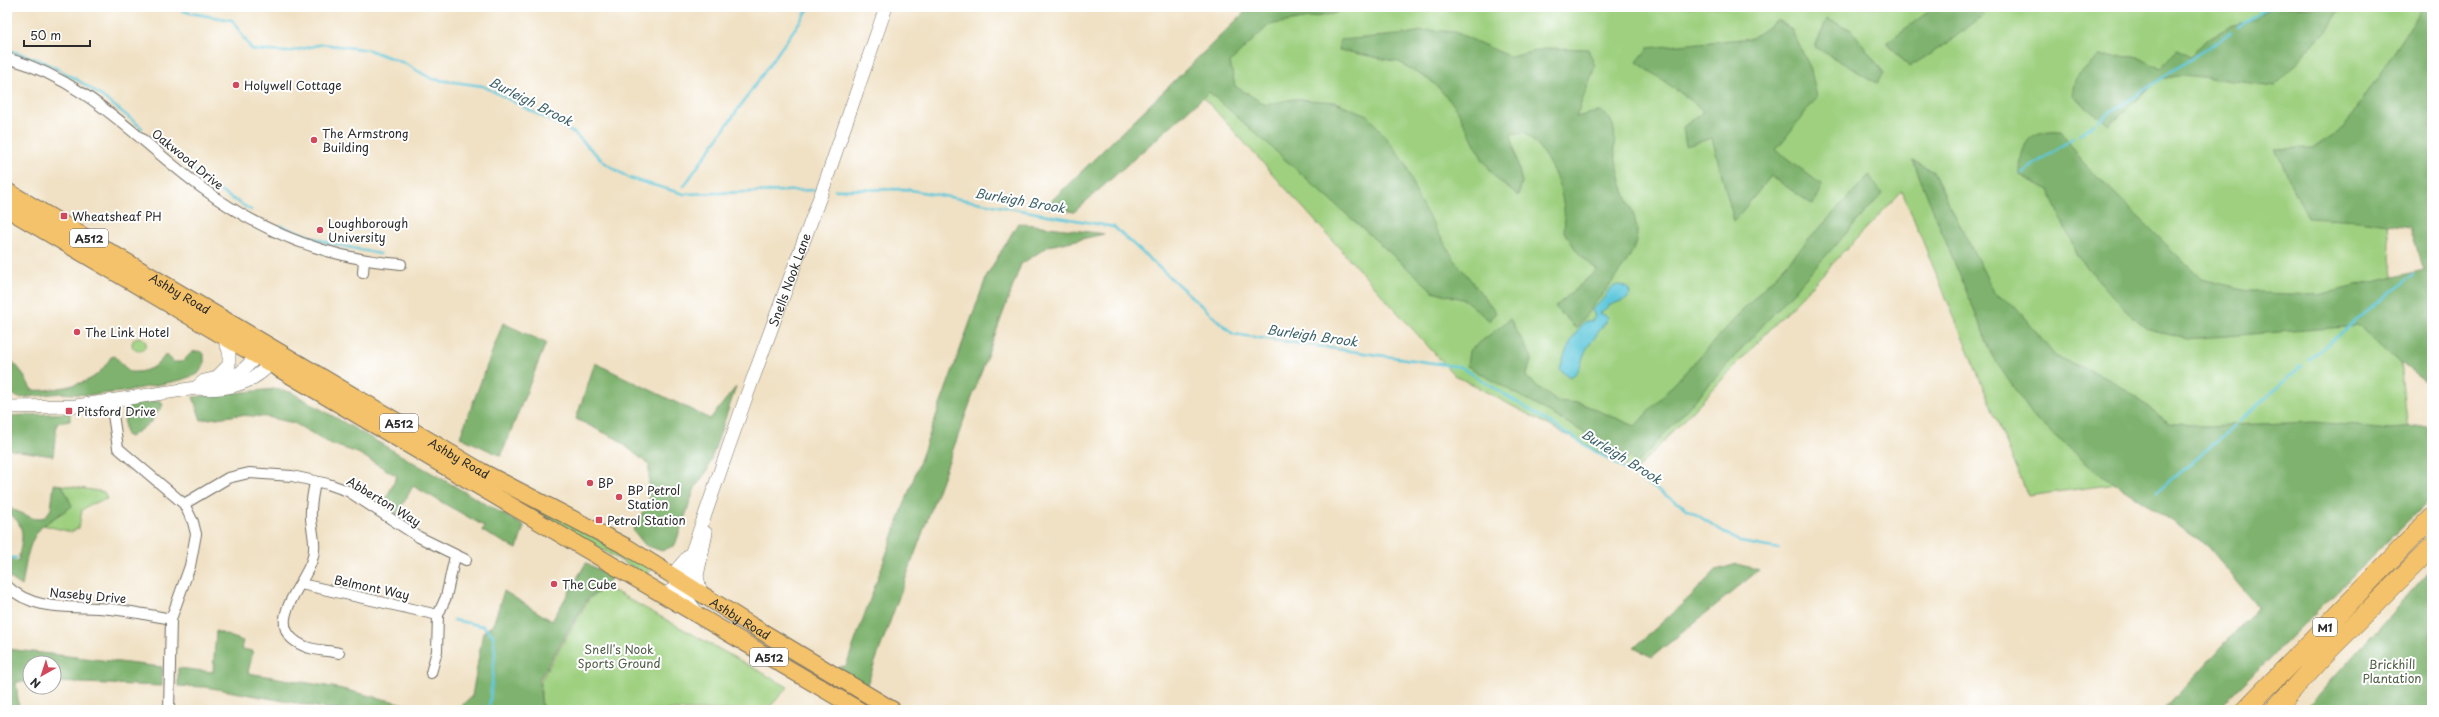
<svg xmlns="http://www.w3.org/2000/svg" width="2439" height="717" viewBox="0 0 2439 717" font-family="'Playpen Sans',sans-serif">
  <rect width="100%" height="100%" fill="#fff"/>
  <filter id="ink" filterUnits="userSpaceOnUse"><feTurbulence type="fractalNoise" baseFrequency=".025" numOctaves="2"/><feDisplacementMap in="SourceGraphic" scale="8" xChannelSelector="R" yChannelSelector="G"/><feConvolveMatrix kernelMatrix="1 2 1 2 8 2 1 2 1" color-interpolation-filters="sRGB"/></filter>
  <filter id="wash" filterUnits="userSpaceOnUse"><feTurbulence type="fractalNoise" baseFrequency=".012" numOctaves="4" result="noise"/><feDisplacementMap in="SourceGraphic" scale="16" xChannelSelector="R" yChannelSelector="G"/><feGaussianBlur stdDeviation="0.9" result="paint"/><feColorMatrix in="noise" values="0 0 0 0 0 0 0 0 0 0 0 0 0 0 0 0 0 1.4 0 .05"/><feComposite in="paint" operator="in"/></filter>
  <g filter="url(#wash)">
    <rect width="100%" height="100%" fill="#f0e1c4"/>
    <!-- green -->
    <path fill="#9ed07f" stroke="#647e55" d="M1256 7H2432L2381 151 2409 444 2028 496 1902 191 1635 471 1454 375 1196 89Z
      M132 344a7 7 0 1 1 14 0a7 7 0 1 1-14 0Z
      M279 365 650 567 649 574H644Z
      M62 485 104 492 107 499 91 504 82 510 79 528 71 532 43 525 72 506Z
      M604 588 616 592 788 687 767 710H543L541 698V680L589 599Z"/>
    <!-- forest -->
    <path fill="#7eb26e" stroke="#546e4c" d="M1250 7H1336L1337 13 1269 25 1230 62 1235 86 1266 105 1293 99 1335 102 1368 115 1405 162 1419 201 1454 259 1496 312 1490 321 1465 300 1433 291 1209 92 1074 212 1045 207Z
      M1935 7H1994L1946 44 1909 67 1887 42Z
      M2270 7H2340L2329 28 2275 86 2184 75 2159 79 2109 125 2072 95 2075 79 2099 56 2138 57 2160 69 2177 50 2190 57 2207 39 2231 26 2255 19Z
      M2421 7H2432V386L2386 352 2359 326 2186 339 2148 329 2127 312 2077 256 2049 190 2020 175C2020 144 2028 129 2061 131L2081 160 2201 279 2260 293 2318 295 2424 270 2410 227 2359 220 2307 217 2275 149 2313 148 2344 128 2420 13Z
      M1827 19 1852 30 1884 73 1877 83 1815 47Z
      M1778 20 1791 29 1810 67 1817 97 1776 150 1822 185 1813 205 1771 176 1734 221 1712 138 1686 146 1683 127 1703 112 1696 104 1637 62 1648 48 1752 38Z
      M1429 30 1455 32 1511 57 1548 48 1588 49 1595 66 1576 117 1601 111C1622 126 1611 140 1616 160 1618 169 1620 178 1623 187 1627 202 1638 219 1637 234 1637 261 1590 304 1577 329L1555 307 1597 270 1579 254 1564 232C1568 195 1552 158 1525 132L1511 134 1522 183 1518 196 1497 179 1483 160 1457 109 1434 83 1399 62 1339 50 1340 40 1399 35Z
      M1913 161 1932 170 1995 294 2015 306 2055 356 2111 379 2169 423 2202 426 2315 422 2390 429 2432 426V497L2217 710H2164L2258 607 2207 545 2099 473 2036 420 1994 359Z
      M1869 175 1882 194 1638 463 1467 366 1469 351 1510 319 1532 358 1526 377 1556 401 1580 403 1635 426Z
      M1018 223 1104 234 1049 246 1021 264 866 687 839 673 838 667 846 666 987 275Z
      M503 323 546 343 501 456 460 437Z
      M199 351 204 354V365L198 374 181 380 122 392 88 395 60 393 19 398C3 391 7 370 7 355L21 371 32 390C46 392 81 385 92 378 100 373 106 365 111 357L115 356 129 372C146 373 156 368 166 354L174 362H182L192 352Z
      M595 363 710 419 736 387 707 471 695 488 675 545 662 551 645 545 633 530 649 500V465L617 439 576 419Z
      M275 389 291 392 524 526 517 549 482 531 484 526 413 486 397 515 383 505 397 476 358 453 331 444 294 423 267 417 239 415 201 420 193 397Z
      M160 400 163 405 150 423 130 437 126 435C124 422 123 414 131 404Z
      M70 413V421L57 423 53 456 7 449V416Z
      M54 484 62 485 72 506C63 513 52 518 44 525 27 539 26 566 22 586L7 576V559L18 561C22 539 28 526 7 512V507L35 519 45 517 51 509Z
      M586 563 612 577 604 588 588 598 539 680 542 710H456L472 696 483 632 493 625 504 591 552 621Z
      M1737 564 1759 570 1652 657 1634 648 1691 596 1716 570Z
      M2432 568V710H2305Z
      M216 631 243 641 241 649 253 651 248 673 338 688 429 710H334L206 687 178 686V668L213 672Z
      M7 649 162 667V686L54 682V663H30V682H16L19 708 7 710Z"/>
    <!-- water -->
    <path fill="#5fc8db" stroke="#457a83" d="M1620 285 1628 288 1630 294 1627 299 1610 305 1600 313 1608 317C1602 328 1594 338 1587 348 1581 358 1582 372 1570 377L1563 373 1560 369C1565 350 1573 336 1585 321H1592L1595 316 1592 310C1594 307 1597 306 1599 303 1607 296 1607 286 1620 285Z"/>
    <g fill="none" stroke-linecap="round" stroke-linejoin="round">
      <!-- stream -->
      <path stroke="#5fc8db" stroke-width="2.5" d="M173 7 190 13 232 20 252 50 288 52 323 44 369 50 404 63 432 79 483 86 574 133 605 163 629 178 684 194 815 190
        M2238 27 2268 7
        M7 50C59 62 101 94 142 128
        M2098 121 2231 32
        M2079 134 2094 124
        M162 145 218 190 251 210
        M2022 173 2073 138
        M684 186 810 7
        M835 190 905 189 1114 227 1233 334 1461 367 1740 542 1779 549
        M281 226 329 243 380 254
        M2410 277 2414 274
        M2308 360 2407 279
        M2239 422 2301 366
        M2157 491 2235 426
        M7 557 16 558
        M454 620 483 626 493 635 495 654 489 710"/>
    </g>
  </g>
  <g filter="url(#ink)">
    <g fill="none" stroke-linecap="round" stroke-linejoin="round">
      <!-- minor casing -->
      <g stroke="#706b61" stroke-width="12">
        <path id="minor" d="M7 58C89 81 137 140 202 188 260 231 328 259 401 264
          M363 273 364 260
          M111 401 118 448 184 504 193 522 196 534 190 566 171 619 169 710
          M315 482C313 494 310 506 311 518 312 533 317 546 312 560 304 586 260 627 304 646 314 651 328 650 339 653
          M184 504 228 478 249 473 292 476 328 484 348 491 419 537 466 560
          M301 584 438 615
          M7 586C35 613 75 605 110 609 130 611 150 615 171 619
          M431 673 437 651 438 615 446 597 455 556"/>
      </g>
      <!-- tertiary casing -->
      <g stroke="#706b61" stroke-width="14">
        <g id="tertiary">
          <path d="M216 378 229 365V351L224 338"/>
          <path d="M196 388 204 381 240 373 263 350"/>
          <path d="M7 407 76 406 196 388C223 391 251 385 269 365L270 355"/>
          <path d="M692 552 672 575 678 587 698 614"/>
          <path d="M701 594 697 576 706 533"/>
          <path id="s1" d="M663 595C681 587 691 572 692 552L745 400 824 186 886 7"/>
        </g>
      </g>
      <!-- primary casing -->
      <g stroke="#706b61" stroke-width="18">
        <g id="primary">
          <path id="s2" d="M7 191 481 471 627 547 751 625 893 710"/>
          <path d="M7 209 859 710"/>
        </g>
      </g>
      <!-- motorway casing -->
      <g stroke="#706b61" stroke-width="20">
        <path id="motorway" d="M2245 710 2432 517
          M2274 710 2322 657 2432 547"/>
      </g>
      <!-- minor -->
      <use href="#minor" stroke="#fff" stroke-width="10"/>
      <!-- tertiary -->
      <use href="#tertiary" stroke="#fff" stroke-width="13"/>
      <!-- primary -->
      <use href="#primary" stroke="#f4c26a" stroke-width="16"/>
      <!-- motorway -->
      <use href="#motorway" stroke="#f4c26a" stroke-width="19"/>
    </g>
  </g>
  <!-- markers -->
  <g fill="#d1495b" stroke="#fff" stroke-width="1.5">
    <circle cx="236" cy="85" r="4"/>
    <circle cx="314" cy="140" r="4"/>
    <rect x="60" y="212" width="8" height="8" rx="2"/>
    <circle cx="320" cy="230" r="4"/>
    <circle cx="77" cy="332" r="4"/>
    <rect x="65" y="407" width="8" height="8" rx="2"/>
    <circle cx="590" cy="483" r="4"/>
    <circle cx="619" cy="497" r="4"/>
    <rect x="595" y="516" width="8" height="8" rx="2"/>
    <circle cx="554" cy="584" r="4"/>
  </g>
  <g text-anchor="middle" dominant-baseline="central" stroke-width="4" stroke-linejoin="round" paint-order="stroke">
    <!-- shield labels -->
    <g fill="#fff" stroke="#6b6b6b" stroke-width="1">
      <rect x="70" y="229" width="38" height="18" rx="3"/>
      <rect x="380" y="414" width="38" height="18" rx="3"/>
      <rect x="2313" y="618" width="24" height="18" rx="3"/>
      <rect x="750" y="648" width="38" height="18" rx="3"/>
    </g>
    <g font-size="11" font-weight="bold" fill="#2b2b2b">
      <text x="89" y="238">A512</text>
      <text x="399" y="423">A512</text>
      <text x="2325" y="627">M1</text>
      <text x="769" y="657">A512</text>
    </g>
    <!-- poi labels -->
    <g font-size="12" fill="#2b2b2b" stroke="#fff" text-anchor="start">
      <text x="244" y="85">Holywell Cottage</text>
      <text x="322" y="133">The Armstrong<tspan x="322" dy="14">Building</tspan></text>
      <text x="72" y="216">Wheatsheaf PH</text>
      <text x="328" y="223">Loughborough<tspan x="328" dy="14">University</tspan></text>
      <text x="85" y="332">The Link Hotel</text>
      <text x="77" y="411">Pitsford Drive</text>
      <text x="598" y="483">BP</text>
      <text x="627" y="490">BP Petrol<tspan x="627" dy="14">Station</tspan></text>
      <text x="607" y="520">Petrol Station</text>
      <text x="562" y="584">The Cube</text>
    </g>
    <!-- street labels -->
    <g font-size="12" fill="#2b2b2b" stroke="#fff">
      <text transform="translate(188 159) rotate(39)">Oakwood Drive</text>
      <text stroke="none"><textPath href="#s1" startOffset="344">Snells Nook Lane</textPath></text>
      <text stroke="none"><textPath href="#s2" startOffset="201">Ashby Road</textPath></text>
      <text stroke="none"><textPath href="#s2" startOffset="525">Ashby Road</textPath></text>
      <text transform="translate(384 501) rotate(31)">Abberton Way</text>
      <text transform="translate(372 587) rotate(12)">Belmont Way</text>
      <text transform="translate(88 595) rotate(5)">Naseby Drive</text>
      <text stroke="none"><textPath href="#s2" startOffset="849">Ashby Road</textPath></text>
    </g>
    <!-- park labels -->
    <g font-size="12" fill="#4e5d44" stroke="#fff">
      <text x="619" y="649">Snell's Nook<tspan x="619" dy="14">Sports Ground</tspan></text>
      <text x="2392" y="664">Brickhill<tspan x="2392" dy="14">Plantation</tspan></text>
    </g>
    <!-- water labels -->
    <g font-size="13" font-style="italic" fill="#3d6269" stroke="#fff">
      <text transform="translate(531 101) rotate(27)">Burleigh Brook</text>
      <text transform="translate(1020 200) rotate(10)">Burleigh Brook</text>
      <text transform="translate(1312 335) rotate(8)">Burleigh Brook</text>
      <text transform="translate(1622 456) rotate(32)">Burleigh Brook</text>
    </g>
  </g>
  <!-- margin -->
  <rect width="2439" height="717" fill="none" stroke="#fff" stroke-width="24"/>
  <!-- north arrow -->
  <g transform="translate(42 675) rotate(219)"><circle r="19" fill="#ffffff" stroke="#aaaaaa"/>
  <path d="M0-3L7 15L0 10L-7 15Z" fill="#d1495b"/>
  <text y="-6" font-size="11" font-weight="bold" text-anchor="middle" fill="#2b2b2b">N</text>
  </g>
  <!-- scale -->
  <path d="M24 40v6h66v-6" fill="none" stroke="#2b2b2b" stroke-width="2"/>
  <text x="30" y="40" font-size="12" fill="#2b2b2b" stroke="#ffffff" stroke-width="3" paint-order="stroke">50 m</text>
</svg>
